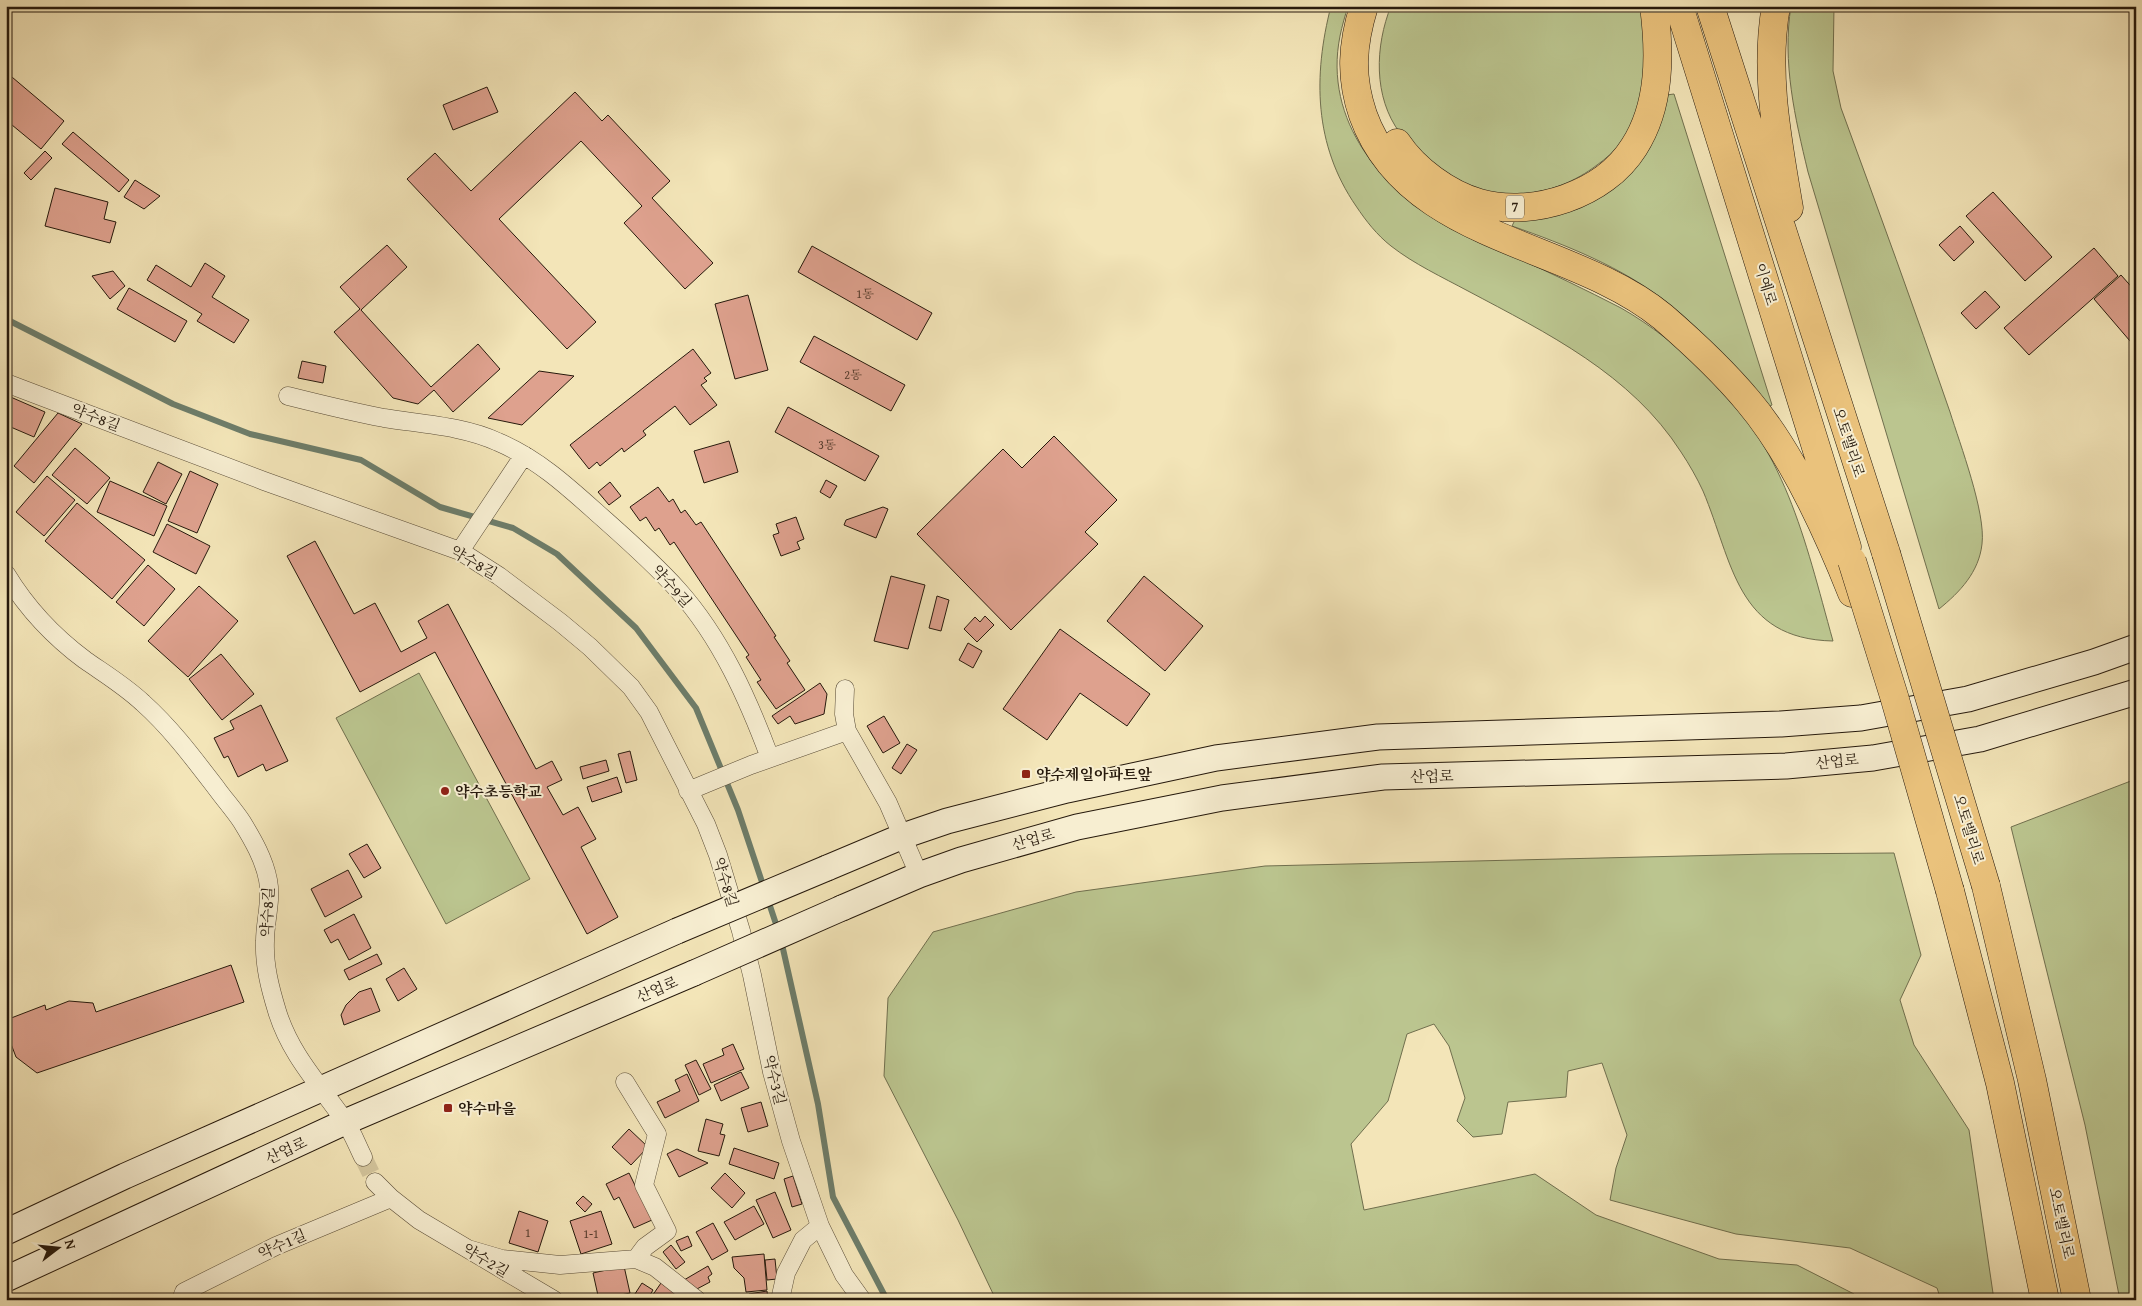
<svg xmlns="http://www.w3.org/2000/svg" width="2142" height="1306" viewBox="0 0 2142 1306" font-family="'Gentium Book Plus','Noto Serif KR',serif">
  <rect width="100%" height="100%" fill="#f3e5b8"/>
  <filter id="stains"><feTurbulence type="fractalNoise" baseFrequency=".004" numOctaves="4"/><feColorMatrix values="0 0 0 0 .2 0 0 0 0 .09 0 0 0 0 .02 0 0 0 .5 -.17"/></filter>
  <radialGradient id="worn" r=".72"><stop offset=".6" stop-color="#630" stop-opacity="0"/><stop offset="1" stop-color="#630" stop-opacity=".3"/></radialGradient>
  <!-- green -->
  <path fill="#bbc58f" stroke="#706f4e" d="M1331 6H1348C1345 16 1342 26 1340 36 1323 121 1382 190 1451 229 1471 240 1494 248 1515 257 1551 273 1586 290 1621 308 1651 325 1678 347 1704 371 1786 448 1804 537 1833 641 1736 639 1733 562 1703 491 1697 478 1689 464 1681 452 1631 374 1547 333 1468 291 1442 277 1414 264 1391 246 1377 235 1366 221 1356 206 1314 145 1313 76 1331 6Z
    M1391 6H1642C1643 27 1648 50 1645 71 1643 85 1640 101 1636 115 1630 136 1614 153 1597 165 1554 198 1495 205 1448 176 1441 172 1434 164 1428 159 1419 151 1407 143 1400 133 1373 97 1375 46 1391 6Z
    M1791 6H1834L1833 71 1841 108C1878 209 1915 310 1950 412 1960 444 1986 513 1982 544 1979 572 1960 592 1939 609L1808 172C1795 118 1782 62 1791 6Z
    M1674 94 1772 405 1766 408C1736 370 1706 333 1668 303 1622 267 1566 245 1512 226L1515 220 1556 215 1577 209 1598 198 1666 95Z
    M419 673 530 879 446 924 336 718Z
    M2136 779V1300H2120L2085 1125 2011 827Z
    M1894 853 1921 955 1900 1000 1914 1045 1969 1130 1994 1300H1941L1937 1288 1850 1248 1736 1234 1610 1200 1616 1168 1627 1135 1602 1063 1568 1071 1566 1097 1508 1102 1502 1134 1473 1137 1457 1121 1465 1098 1449 1046 1434 1024 1407 1034 1388 1101 1351 1144 1364 1210 1535 1174 1596 1215 1719 1259 1797 1265 1854 1294 1855 1300H996L958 1220 884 1076 888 998 933 932 1076 892 1265 866 1769 854Z"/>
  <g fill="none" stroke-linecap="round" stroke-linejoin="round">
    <!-- stream -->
    <path stroke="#6d7d6a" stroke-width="6" d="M6 319 173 404 250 434 361 460 440 507 513 528 557 554 636 628 696 708 738 810 764 888
      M767 897 778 930
      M781 940 818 1104 833 1197 887 1300"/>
  </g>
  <!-- building -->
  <path fill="#dea18e" stroke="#26190c" d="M6 72 64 121 41 149 6 120Z
    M487 87 498 112 453 130 443 105Z
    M575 92 602 121 608 115 670 181 652 198 713 263 685 289 624 223 642 206 581 141 499 219 596 322 567 349 407 179 435 153 471 191Z
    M73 132 129 180 119 192 62 144Z
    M45 151 52 158 31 180 24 173Z
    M135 180 160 196 144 209 124 197Z
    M55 188 108 202 104 219 116 222 110 243 45 226Z
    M1993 192 2052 257 2025 281 1966 216Z
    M1960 226 1974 242 1954 261 1939 245Z
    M387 245 407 267 361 310 431 387 478 344 500 369 453 412 434 390 418 404 393 398 334 332 360 309 340 287Z
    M812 246 932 313 917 340 798 272Z
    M2094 248 2118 276 2029 355 2004 328Z
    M205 263 225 276 212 297 249 320 234 343 197 321 202 314 147 280 156 265 191 287Z
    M113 271 125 286 110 299 92 276Z
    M2121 275 2136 292V348L2094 299Z
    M129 288 187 321 175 342 117 309Z
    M1985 291 2000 307 1976 329 1961 313Z
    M748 295 768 370 735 379 715 304Z
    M814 336 905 385 891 411 800 362Z
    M693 349 711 373 704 378 707 381 701 385 717 405 690 425 675 406 643 431 646 435 624 452 622 448 600 466 597 462 589 469 570 445Z
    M302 361 326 366 323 383 298 378Z
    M539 371 574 376 522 425 488 418Z
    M6 395 45 412 34 437 6 425Z
    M788 407 879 456 865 481 775 432Z
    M58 413 82 424 34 483 14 466Z
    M1054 436 1117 500 1085 532 1098 544 1011 630 917 534 1003 449 1022 468Z
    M729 441 738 472 704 483 694 451Z
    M75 448 110 478 87 504 52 475Z
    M158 462 182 474 166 504 143 492Z
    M190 471 218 484 197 533 168 521Z
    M47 476 75 500 44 536 16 512Z
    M826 480 837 486 830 498 820 492Z
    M110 481 167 506 154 536 97 512Z
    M610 482 621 496 609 505 598 492Z
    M658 487 669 502 673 499 681 513 685 510 696 525 701 522 776 636 774 637 790 661 787 663 805 690 776 709 757 682 761 680 746 657 749 655 674 542 670 545 659 528 655 531 646 517 640 521 630 507Z
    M77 503 145 560 112 599 45 541Z
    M883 507 888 509 876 538 844 525 846 520Z
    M796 517 804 539 797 542 800 549 781 556 773 535 779 533 776 524Z
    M167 524 210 546 196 574 153 552Z
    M315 541 354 614 375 603 401 652 427 638 418 621 448 604 536 769 552 761 562 780 547 787 563 815 578 807 596 839 581 847 618 917 587 934 435 652 360 692 287 556Z
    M148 565 175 589 144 626 116 602Z
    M891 576 925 585 908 649 874 641Z
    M1144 576 1203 626 1165 671 1107 621Z
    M199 586 238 621 188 677 148 641Z
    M937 596 949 600 941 631 929 628Z
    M985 616 994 625 977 642 964 629 975 617 980 622Z
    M1060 629 1150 694 1127 726 1080 693 1047 740 1003 709Z
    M968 643 982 651 973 668 959 660Z
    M221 654 254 694 222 720 189 679Z
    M820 683 827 694 824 714 795 724 790 716 778 724 772 716Z
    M261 705 288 761 266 771 263 764 238 777 228 756 224 758 214 738 234 729 230 721Z
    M884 716 900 743 883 753 867 726Z
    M907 744 917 750 901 774 892 768Z
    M630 751 637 780 626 783 618 754Z
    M606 760 609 771 583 779 580 767Z
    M617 777 622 792 592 802 587 787Z
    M367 844 381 868 364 878 349 854Z
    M348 870 362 897 325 917 311 889Z
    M354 914 371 948 349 960 338 939 331 943 324 930Z
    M377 954 382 964 349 980 344 970Z
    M231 965 244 1002 37 1073 16 1057 6 1031V1020L45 1005 46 1010 69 1001 93 1003 96 1012Z
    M404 968 417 989 398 1001 386 979Z
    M371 988 380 1011 344 1025 341 1015 346 1005 359 992Z
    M733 1044 744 1069 711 1083 703 1064 724 1055 722 1049Z
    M696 1060 711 1089 699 1095 685 1065Z
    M741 1072 749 1088 721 1101 714 1085Z
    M687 1074 699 1101 665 1118 657 1102 680 1091 675 1080Z
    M761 1102 768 1126 748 1132 741 1108Z
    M706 1119 723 1124 720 1134 725 1135 719 1156 698 1151Z
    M629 1129 648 1147 631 1165 612 1147Z
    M734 1148 779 1163 774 1179 729 1164Z
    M677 1149 708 1163 679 1177 667 1154Z
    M629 1173 652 1220 634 1228 619 1197 614 1200 606 1184Z
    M725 1173 745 1193 732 1208 711 1188Z
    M793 1176 802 1204 792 1207 784 1179Z
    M775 1192 791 1230 773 1238 756 1200Z
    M583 1196 592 1204 585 1212 576 1203Z
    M754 1206 764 1224 735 1240 724 1222Z
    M519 1211 548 1221 538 1252 509 1243Z
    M601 1211 612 1244 581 1254 570 1221Z
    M713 1223 728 1251 712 1260 696 1232Z
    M688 1236 692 1246 681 1251 676 1241Z
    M671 1245 685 1262 676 1269 663 1252Z
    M764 1254 767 1290 746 1292 744 1278 734 1268 732 1257Z
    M775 1259 777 1279 767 1280 765 1260Z
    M624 1266 630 1293 621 1295 622 1300H599L593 1273Z
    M708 1266 712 1274 708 1277 710 1282 695 1290 684 1280Z
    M642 1283 653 1290 647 1300H631Z
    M661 1283 684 1300 650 1299Z
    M767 1291 768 1300H742L750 1299 749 1294Z"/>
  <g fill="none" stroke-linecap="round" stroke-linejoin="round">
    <!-- minor-tunnel -->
    <path stroke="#d4c69e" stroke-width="18" stroke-dasharray="18 9" stroke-linecap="butt" d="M363 1157 375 1182"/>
    <!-- minor casing -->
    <g stroke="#594c37" stroke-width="19">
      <path id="minor" d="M6 383 264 481 460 551 499 576 560 622 590 647 631 687 649 712 706 824 718 855 741 931 752 975 772 1072 791 1141 820 1226 844 1275 862 1300
        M288 396C320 404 352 412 384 418 421 424 464 426 498 442 536 458 566 485 596 512 624 537 653 562 678 590 721 638 748 699 770 758
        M460 551 524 455
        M6 574C26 607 54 637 85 660 105 674 125 686 143 703 171 728 194 759 217 789 225 800 234 810 242 822 253 840 264 859 268 880 272 900 265 921 265 941 264 965 270 988 277 1011 290 1054 319 1084 344 1120 352 1131 357 1145 363 1157
        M845 689 844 714 847 731 888 803 919 875
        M688 791 751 765 847 731
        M625 1082 657 1134 644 1185 667 1231 645 1247 636 1259
        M375 1182 391 1198 419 1220 554 1300
        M468 1249 502 1259 560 1265 636 1259 655 1267 697 1300
        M181 1300 184 1292 276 1246 391 1198
        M780 1300 786 1273 803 1240 820 1226"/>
    </g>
    <!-- secondary casing -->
    <g stroke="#26190c" stroke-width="27">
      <path id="secondary" d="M827 868 903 836 947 821 1067 790 1216 758 1378 737 1781 724 1861 718 1968 699 2094 662 2136 647
        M842 908 919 875 961 860 1077 827 1222 798 1383 777 1786 766 1873 758 1980 739 2136 692
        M6 1232 125 1176 677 931
        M6 1279 345 1122 694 973"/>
    </g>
    <!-- trunk casing -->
    <g stroke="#26190c" stroke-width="29">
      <path id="trunk" d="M1364 6C1352 45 1350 77 1363 115 1408 241 1571 241 1663 317 1693 343 1723 371 1748 401 1792 453 1827 530 1852 593
        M1679 6 1847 547
        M1710 6 1886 553
        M1776 6C1764 74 1778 142 1789 208
        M1397 143C1415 170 1448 194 1479 203 1533 218 1604 195 1634 147 1661 105 1660 53 1654 6
        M1986 886 2032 1080 2077 1300
        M1950 891 2000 1083 2045 1300"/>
    </g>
    <!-- minor -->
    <use href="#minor" stroke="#f7eed1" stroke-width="18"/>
    <!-- secondary -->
    <use href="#secondary" stroke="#f7eed1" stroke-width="25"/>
    <!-- trunk -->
    <use href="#trunk" stroke="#eac27c" stroke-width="28"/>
    <!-- secondary-bridge casing -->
    <g stroke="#26190c" stroke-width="27" stroke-linecap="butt">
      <path id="secondary-bridge" d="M677 931 827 868
        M694 973 842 908"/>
    </g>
    <!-- trunk-bridge casing -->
    <g stroke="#26190c" stroke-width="29" stroke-linecap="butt">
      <path id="trunk-bridge" d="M1886 553 1986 886
        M1852 561 1894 696 1950 891"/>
    </g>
    <!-- secondary-bridge -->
    <use href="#secondary-bridge" stroke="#f7eed1" stroke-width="25"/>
    <!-- trunk-bridge -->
    <use href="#trunk-bridge" stroke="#eac27c" stroke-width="28"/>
  </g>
  <!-- markers -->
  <g fill="#8f2418" stroke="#f7eed1" stroke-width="2">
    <rect x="1021" y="769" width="10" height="10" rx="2.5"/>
    <circle cx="445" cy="791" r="5"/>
    <rect x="443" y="1103" width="10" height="10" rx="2.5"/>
  </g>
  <g text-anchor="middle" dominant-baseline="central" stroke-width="4" stroke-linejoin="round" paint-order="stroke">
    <!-- number labels -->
    <g font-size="12" fill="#543b2c">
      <text x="865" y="293">1동</text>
      <text x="853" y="374">2동</text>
      <text x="827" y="444">3동</text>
      <text x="528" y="1232">1</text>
      <text x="591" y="1233">1-1</text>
    </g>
    <!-- shield labels -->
    <rect fill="#f7eed1" stroke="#655947" stroke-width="1" x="1506" y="195.5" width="18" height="23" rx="4"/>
    <g font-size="14" font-weight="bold" fill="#26190c">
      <text x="1515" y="207">7</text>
    </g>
    <!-- street labels -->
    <g font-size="15" fill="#26190c" stroke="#f7eed1">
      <text transform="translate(1766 284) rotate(73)">이예로</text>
      <text transform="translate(96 417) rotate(21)">약수8길</text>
      <text transform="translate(1849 442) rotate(72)">오토밸리로</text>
      <text transform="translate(474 562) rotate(30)">약수8길</text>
      <text transform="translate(672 586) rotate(48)">약수9길</text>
      <text transform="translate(1837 761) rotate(-6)">산업로</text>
      <text transform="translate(1432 776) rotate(-1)">산업로</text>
      <text transform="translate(1969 829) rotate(73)">오토밸리로</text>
      <text transform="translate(1033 839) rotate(-16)">산업로</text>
      <text transform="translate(726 882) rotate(73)">약수8길</text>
      <text transform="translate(267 912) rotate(-87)">약수8길</text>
      <text transform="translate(657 989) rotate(-23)">산업로</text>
      <text transform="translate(775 1080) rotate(76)">약수3길</text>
      <text transform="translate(286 1150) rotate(-25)">산업로</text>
      <text transform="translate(2062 1223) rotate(78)">오토밸리로</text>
      <text transform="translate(282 1244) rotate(-24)">약수1길</text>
      <text transform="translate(486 1260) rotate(31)">약수2길</text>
    </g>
    <!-- poi labels -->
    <g font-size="15" font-weight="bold" fill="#26190c" stroke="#f7eed1" text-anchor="start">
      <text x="1036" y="774">약수제일아파트앞</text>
      <text x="455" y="791">약수초등학교</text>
      <text x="458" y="1108">약수마을</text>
    </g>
  </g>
  <!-- margin -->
  <rect width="2142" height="1306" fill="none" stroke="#f3e5b8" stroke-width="25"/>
  <rect x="8" y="8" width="2127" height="1291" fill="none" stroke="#26190c" stroke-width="2.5"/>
  <rect x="12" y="12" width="2117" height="1281" fill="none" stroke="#26190c"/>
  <!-- north arrow -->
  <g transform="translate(58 1248) rotate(74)" stroke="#f7eed1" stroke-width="4" paint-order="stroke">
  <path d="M0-4L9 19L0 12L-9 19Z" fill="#26190c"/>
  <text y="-8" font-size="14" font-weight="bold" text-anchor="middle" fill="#26190c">N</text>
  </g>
  <rect width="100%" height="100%" filter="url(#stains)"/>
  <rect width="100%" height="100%" fill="url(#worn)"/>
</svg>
